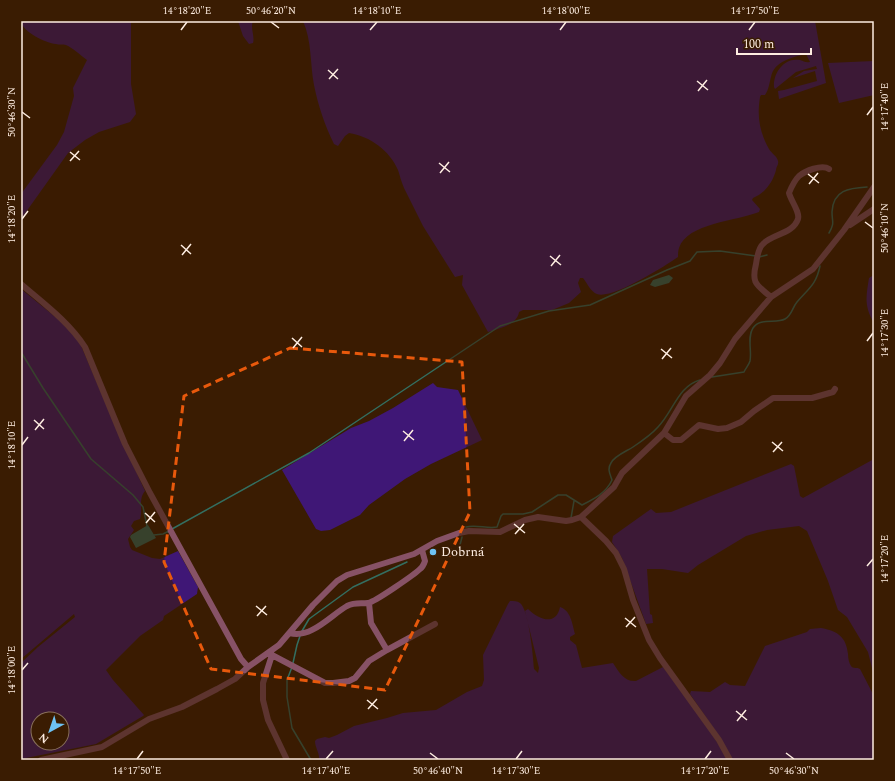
<svg xmlns="http://www.w3.org/2000/svg" width="895" height="781" viewBox="0 0 895 781" font-family="Spectral,serif">
  <rect width="100%" height="100%" fill="#3a1c02"/>
  <!-- green -->
  <path fill="#3f1776" fill-rule="evenodd" d="M21 21H131V84L136 114 130 122 99 132 85 140 68 153 21 219V194L57 145 64 132 74 96 73 88 87 60C80 55 73 48 66 45 63 44 59 45 56 44 46 43 22 32 21 21Z
    M238 21H253C250 28 255 36 253 43L249 44 243 36Z
    M303 21H815L826 83 779 99 778 91 784 90 817 81 815 71 793 78 804 71 817 69 816 66 796 72 775 89 774 87C773 73 784 57 800 60 804 61 805 63 810 62L806 54C793 57 774 61 771 77 769 84 769 89 765 95H761L760 97C757 116 759 131 769 149 771 153 777 156 778 161 779 165 776 167 776 170 773 182 764 194 753 198L752 200 760 209 759 212C737 221 687 223 679 248 678 251 678 254 678 257 665 266 611 300 597 294 591 292 587 283 583 278H580L578 283 581 292 569 303 552 310H523L519 312C517 325 500 328 488 332L462 285 463 275 455 277 423 226 404 188C401 181 400 176 398 170 390 151 370 136 349 133L345 136 338 146 334 144C325 126 318 105 314 85 310 64 312 41 303 21Z
    M874 61V95L839 103 828 63Z
    M874 275V323C864 306 866 297 869 278Z
    M21 289 59 320 79 341 117 430 145 491C138 499 143 510 140 519L134 521 131 526 134 530 128 539 130 547 132 550 152 558 160 559 178 551 198 587 197 594 164 616 163 620 140 636 106 670 113 680 144 715 143 716 96 744 21 759V663L38 647 75 617 74 614 21 659ZM38 719H62V743H38Z
    M433 383 437 387 458 390 482 440 431 464 405 479 369 505 360 515 330 530 321 531 316 529 282 470 351 428 369 421 393 408Z
    M874 459V676L868 652 847 617 838 610 828 581 807 531 799 526 767 530 746 536 698 565 688 573 662 569H647L650 614 652 615 653 623 646 624 622 558 612 542 613 536 651 509 656 513 671 512 791 464 794 466 800 496 803 498Z
    M510 601C514 601 517 601 520 603 529 610 533 656 534 669L538 673 539 668 525 611 528 609C538 619 556 627 560 607 571 611 572 623 575 634L570 637V640L576 645 582 668 613 663C619 672 624 682 636 681L663 667C684 696 711 727 727 760H319C320 753 315 748 315 741L317 739 325 737 329 738 337 735 354 726 387 718 403 713 436 710 467 692 482 686 484 680 483 655 508 604Z
    M821 628C837 631 846 636 848 654 848 658 849 663 851 666 853 669 857 667 860 669L874 696V760H733L719 736 690 694 691 691 710 692 725 682 730 685 745 686 765 646 807 632 810 629Z"/>
  <!-- water -->
  <path fill="#336f61" d="M669 275 673 278 669 283 655 287 650 285 653 280Z
    M148 525 156 538 136 548 130 537 131 535Z"/>
  <g fill="none" stroke-linecap="round" stroke-linejoin="round">
    <!-- stream -->
    <path stroke="#336f61" stroke-width="1.5" d="M829 233C835 223 832 222 832 212 833 190 849 188 867 187
      M759 257 767 255
      M21 352 43 388 91 459 133 495 143 507 147 526
      M712 377 744 372C745 369 749 365 750 361 752 351 747 337 753 328 760 317 776 324 785 319 792 315 792 308 797 302 809 288 816 285 820 266
      M571 518 574 501
      M466 527C476 524 487 529 497 527L501 516 503 514H523L532 512 558 495H566L582 505C594 499 606 493 612 480 610 474 607 469 611 463 614 456 627 451 633 447 642 441 651 435 658 427 673 412 678 386 700 380
      M172 529 309 453 500 326 549 311 590 305 667 270 690 261 697 252 720 251 756 256
      M154 535 163 534 169 531
      M456 552 460 545 462 537
      M302 631 309 619 353 587 407 562
      M293 663 297 645 300 636
      M292 667 287 680V697L292 728 311 760"/>
    <!-- minor -->
    <path stroke="#875266" stroke-width="6" d="M850 225 874 209
      M21 284C43 303 69 322 85 347L125 444 150 493 241 659 248 667
      M771 297C757 285 751 284 756 264 757 258 758 248 763 244 772 234 793 234 798 219 800 212 791 201 789 193 791 188 795 180 799 176 805 171 822 164 829 169
      M664 433 673 440H681L699 425 718 429 727 428 741 422 754 411 773 398H812L833 392 835 389
      M581 517 606 541 616 553 624 569 633 600 649 640 660 658 719 740 730 760
      M369 603 371 623 387 650 435 624
      M290 633C311 639 331 615 347 606 355 602 361 604 368 603 375 602 415 574 420 569 423 567 424 564 425 561L422 550
      M269 652 272 655 325 683H333L349 681 355 678 369 661 387 650
      M272 655 263 683V700L268 720 287 760
      M41 760 102 747 149 719 182 707 217 689 235 679 248 667 279 645 313 605 337 581 347 575 414 554 437 541 459 533 469 531 500 532 525 520 538 517 566 521 572 520 581 517 614 487 622 473 664 433 686 396 710 375 720 363 735 339 771 297 813 269 844 230 874 187"/>
  </g>
  <!-- marked area -->
  <path d="M0 0H895V781H0ZM290 348 462 362 470 512 385 690 211 669 164 562 184 396Z" fill="#3a1c02" fill-opacity=".55" fill-rule="evenodd"/>
  <path fill="none" stroke="#e8590c" stroke-width="3" stroke-dasharray="8 5" stroke-linejoin="round" d="M290 348 462 362 470 512 385 690 211 669 164 562 184 396Z"/>
  <!-- ticks -->
  <path fill="none" stroke="#feede1" stroke-width="1.5" d="M271 22 279 28M181 30 187 22M370 30 377 22M560 30 566 22M749 30 755 22M328 70 338 79M329 79 338 69M697 81 708 90M698 91 707 80M22 112 30 118M867 115 873 107M70 152 80 160M70 161 79 151M439 163 450 172M440 173 449 162M808 174 819 183M809 184 818 173M22 219 28 211M865 222 873 228M181 245 191 254M182 255 191 244M550 256 561 265M551 266 560 255M292 338 302 347M867 341 873 333M293 348 302 337M661 349 672 358M662 359 671 348M34 420 44 429M35 430 44 419M403 431 414 440M404 441 413 430M772 442 783 451M22 445 28 437M773 452 782 442M145 513 155 522M146 523 155 512M514 524 525 533M515 534 524 524M867 566 873 559M256 606 267 615M257 616 266 606M625 618 636 627M626 627 635 617M22 670 28 663M367 700 378 709M368 709 377 699M736 711 747 720M737 721 746 710M430 753 438 759M786 753 794 759M137 759 143 751M326 759 333 751M516 759 522 751M705 759 711 751"/>
  <!-- markers -->
  <circle fill="#6ec2f4" stroke="#3a1c02" stroke-width="1.5" cx="433" cy="552" r="4"/>
  <g text-anchor="middle" dominant-baseline="central" stroke-width="4" stroke-linejoin="round" paint-order="stroke">
    <!-- poi labels -->
    <g font-size="13" fill="#feede1" stroke="#3a1c02" text-anchor="start">
      <text x="441" y="552">Dobrná</text>
    </g>
  </g>
  <!-- border -->
  <rect width="895" height="781" fill="none" stroke="#3a1c02" stroke-width="44"/>
  <!-- north arrow -->
  <g transform="translate(50 731) rotate(220)"><circle r="19" fill="#3a1c02" stroke="#88705b"/>
  <path d="M0-3L7 15L0 10L-7 15Z" fill="#6ec2f4"/>
  <text y="-6" font-size="11" font-weight="bold" text-anchor="middle" fill="#feede1">N</text>
  </g>
  <!-- scale -->
  <path d="M737 48v6h74v-6" fill="none" stroke="#feede1" stroke-width="2"/>
  <text x="743" y="48" font-size="12" fill="#feede1" stroke="#3a1c02" stroke-width="3" paint-order="stroke">100 m</text>
  <rect x="22" y="22" width="851" height="737" fill="none" stroke="#feede1" stroke-width="1.5"/>
  <g font-size="10" text-anchor="middle" fill="#feede1">
    <text x="187" y="14">14°18'20"E</text>
    <text x="271" y="14">50°46'20"N</text>
    <text x="377" y="14">14°18'10"E</text>
    <text x="566" y="14">14°18'00"E</text>
    <text x="755" y="14">14°17'50"E</text>
    <text transform="translate(884 107) rotate(-90)" y="4">14°17'40"E</text>
    <text transform="translate(11 112) rotate(-90)" y="4">50°46'30"N</text>
    <text transform="translate(11 219) rotate(-90)" y="4">14°18'20"E</text>
    <text transform="translate(884 228) rotate(-90)" y="4">50°46'10"N</text>
    <text transform="translate(884 333) rotate(-90)" y="4">14°17'30"E</text>
    <text transform="translate(11 445) rotate(-90)" y="4">14°18'10"E</text>
    <text transform="translate(884 559) rotate(-90)" y="4">14°17'20"E</text>
    <text transform="translate(11 670) rotate(-90)" y="4">14°18'00"E</text>
    <text x="137" y="774">14°17'50"E</text>
    <text x="326" y="774">14°17'40"E</text>
    <text x="438" y="774">50°46'40"N</text>
    <text x="516" y="774">14°17'30"E</text>
    <text x="705" y="774">14°17'20"E</text>
    <text x="794" y="774">50°46'30"N</text>
  </g>
</svg>
